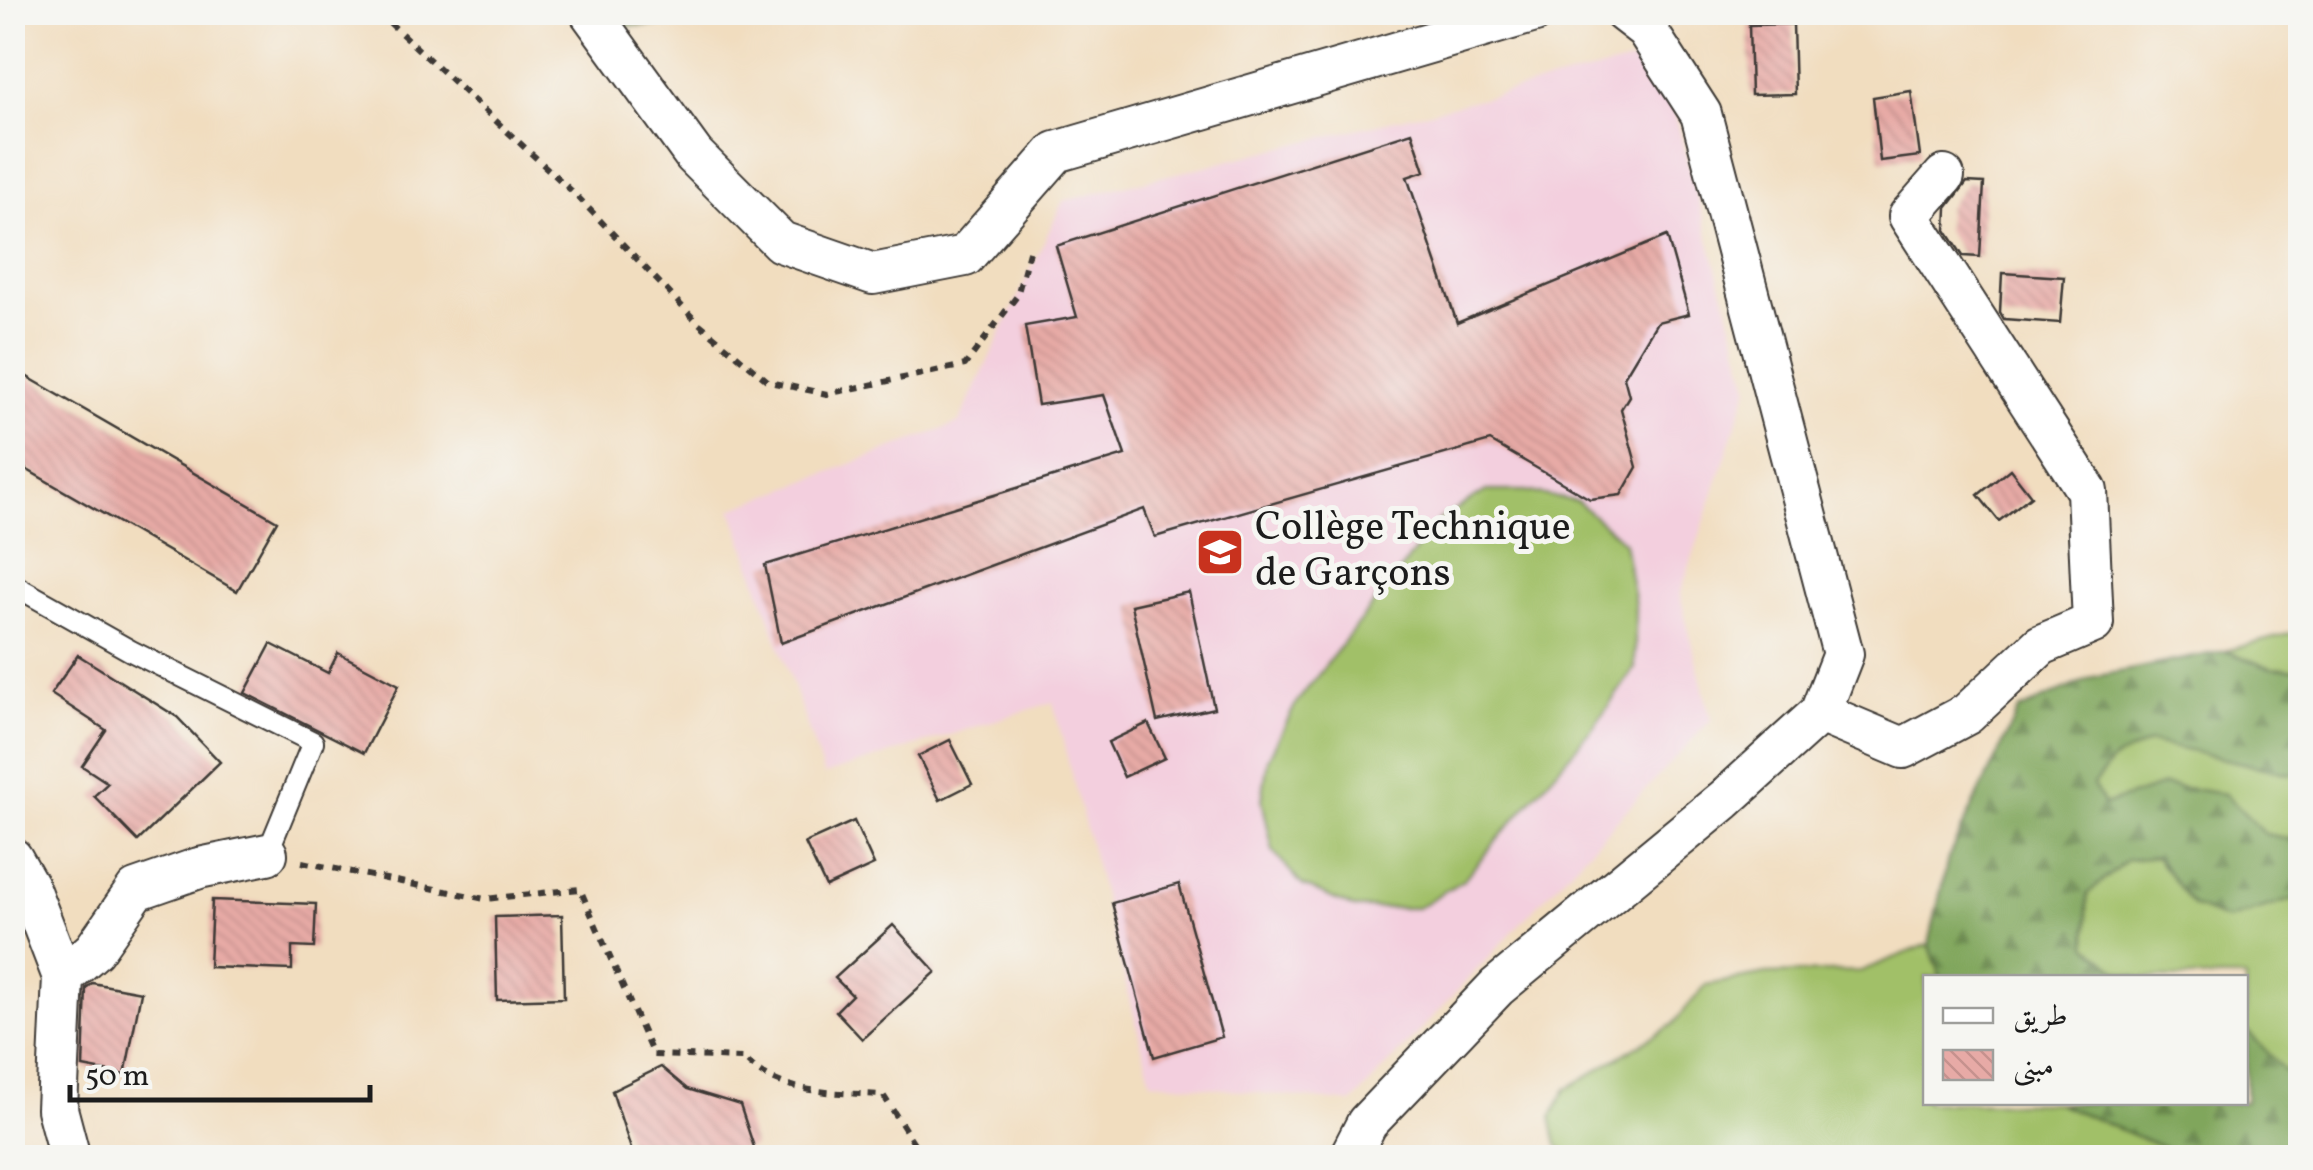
<svg xmlns="http://www.w3.org/2000/svg" width="2313" height="1170" viewBox="0 0 2313 1170" font-family="Vollkorn,Amiri,serif">
  <defs>
    <pattern id="forest-firs" width="22" height="20" patternUnits="userSpaceOnUse" patternTransform="scale(2.5)"><rect width="22" height="20" fill="#80a65c"/><path d="M5 1l3.5 6h-7zM16 11l3.5 6h-7z" fill="#68864b"/></pattern>
    <pattern id="building-back-hatch" width="6" height="6" patternUnits="userSpaceOnUse" patternTransform="scale(2.5)"><rect width="6" height="6" fill="#e7aaa6"/><path d="M-1 5l2 2M0 0l6 6M5-1l2 2" fill="none" stroke="#c6928e"/></pattern>
  </defs>
  <rect width="100%" height="100%" fill="#f6f6f2"/>
  <filter id="ink" filterUnits="userSpaceOnUse"><feTurbulence type="fractalNoise" baseFrequency=".01" numOctaves="2"/><feDisplacementMap in="SourceGraphic" scale="20" xChannelSelector="R" yChannelSelector="G"/><feConvolveMatrix kernelMatrix="1 2 1 2 8 2 1 2 1" color-interpolation-filters="sRGB"/></filter>
  <filter id="wash" filterUnits="userSpaceOnUse"><feTurbulence type="fractalNoise" baseFrequency=".0048" numOctaves="4" result="noise"/><feDisplacementMap in="SourceGraphic" scale="40" xChannelSelector="R" yChannelSelector="G"/><feGaussianBlur stdDeviation="2.25" result="paint"/><feColorMatrix in="noise" values="0 0 0 0 0 0 0 0 0 0 0 0 0 0 0 0 0 1.4 0 .05"/><feComposite in="paint" operator="in"/></filter>
  <g filter="url(#wash)">
    <rect width="100%" height="100%" fill="#f1ddbf"/>
    <!-- built -->
    <path fill="#f3cfde" d="M1659 55 1749 386 1680 595 1711 720 1352 1103 1151 1081 1053 702 824 775 732 509 959 423 1063 201Z"/>
    <!-- grass -->
    <path fill="#a1c068" stroke="#5e6e42" stroke-width="2.5" d="M1486 491H1526L1578 502 1624 542 1635 605V668L1595 725 1463 880 1417 908H1354L1302 885 1273 851 1262 800 1268 759 1297 702 1440 519Z
      M2300 631V670L2271 668 2225 651Z
      M2150 742 2290 774 2300 768V841L2265 834 2224 794 2164 785 2104 805 2092 785 2113 760Z
      M2156 857 2193 906 2227 919 2300 897V1086L2246 1030V978H2138L2118 971 2087 946V894L2127 860Z
      M1929 944 1941 977 1926 978V1102L2057 1103 2186 1157H1569L1557 1145 1551 1117 1566 1089 1672 1025 1706 985 1766 974 1861 971Z"/>
    <!-- forest -->
    <path fill="url(#forest-firs)" stroke="#4e613c" stroke-width="2.5" d="M596 13H847L843 18 602 27Z
      M2225 651 2271 668 2300 670V768L2291 774 2150 742 2113 760 2093 785 2104 805 2164 785 2225 794 2265 834 2300 841V897L2227 920 2193 906 2156 857 2127 860 2087 894V945L2118 971 2138 977H1941L1929 944 1948 858 2019 710 2093 677Z
      M2246 1030 2300 1086V1157H2186L2057 1103 2246 1102Z"/>
    <g id="blocks">
      <!-- building -->
      <path fill="url(#building-back-hatch)" d="M1793 24 1795 94 1751 95 1749 25Z
        M1911 91 1920 156 1880 161 1873 97Z
        M1412 132 1425 171 1407 177 1457 323 1667 236 1689 314 1657 322 1624 377 1629 396 1621 409 1637 467 1621 495 1590 499 1490 441 1155 537 1144 509 781 643 765 565 1125 455 1104 395 1038 405 1025 326 1077 317 1056 246Z
        M1967 182 1984 183 1980 257 1963 256 1946 230 1947 208Z
        M2002 273 2064 277 2060 323 2004 319 2000 312Z
        M12 368 277 521 237 591 12 461Z
        M2010 469 2031 496 1999 521 1978 495Z
        M1189 592 1214 708 1157 721 1131 605Z
        M271 644 328 673 338 653 399 685 364 753 245 693Z
        M78 655 177 717 220 762 138 841 94 796 108 783 82 766 106 730 51 694Z
        M1148 723 1165 758 1124 777 1108 742Z
        M950 740 972 784 940 800 918 756Z
        M854 821 874 865 826 887 805 843Z
        M1179 884 1222 1037 1154 1057 1112 903Z
        M212 900 316 904 314 948 292 947V970L209 967Z
        M562 915 564 998 497 1000 495 917Z
        M893 925 936 972 862 1039 836 1011 852 995 835 978Z
        M92 983 141 992 125 1075 83 1067 86 988Z
        M661 1067 687 1089 740 1105 754 1147 707 1158H634L612 1091Z"/>
    </g>
  </g>
  <g filter="url(#ink)">
    <use href="#blocks" fill-opacity="0" stroke="#3c3934" stroke-width="2.5"/>
    <g fill="none" stroke-linecap="round" stroke-linejoin="round">
      <!-- service casing -->
      <g stroke="#3c3934" stroke-width="24">
        <path id="service" d="M12 584 131 651 313 742 267 854"/>
      </g>
      <!-- minor casing -->
      <g stroke="#3c3934" stroke-width="44">
        <path id="minor" d="M590 12 694 155 781 242 873 274 965 256 1056 152 1535 12
          M1820 713 1903 748 1967 714 2041 645 2093 623 2087 491 1909 216 1944 176
          M12 858 28 886 63 977 57 1109 70 1158
          M63 977 94 950 136 890 199 868 267 854
          M1349 1158 1367 1123 1497 987 1724 800 1820 713 1843 654 1701 114 1646 29 1624 12"/>
      </g>
      <!-- path -->
      <path stroke="#3c3934" stroke-width="6" stroke-dasharray="8 8" stroke-linecap="butt" d="M378 12 575 194 695 320 769 382 827 394 965 365 1017 296 1031 244
        M302 862 485 899 580 889 653 1055 744 1058C779 1096 834 1092 883 1095L917 1148V1158"/>
      <!-- service -->
      <use href="#service" stroke="#fff" stroke-width="20"/>
      <!-- minor -->
      <use href="#minor" stroke="#fff" stroke-width="40"/>
    </g>
  </g>
  <!-- icons -->
  <defs>
    <g id="school-square" transform="scale(2.5)"><rect x="-9" y="-9" width="18" height="18" rx="4" fill="#c8321e" stroke="#f6f6f2"/><path d="M0-5L7-2L0 1L-7-2ZM-4 1L0 2.5L4 1V4Q0 6-4 4Z" fill="#fff"/></g>
  </defs>
  <g fill-rule="evenodd">
    <use href="#school-square" x="1220" y="552"/>
  </g>
  <g text-anchor="middle" dominant-baseline="central" stroke-width="10" stroke-linejoin="round" paint-order="stroke">
    <!-- poi labels -->
    <g font-size="40" fill="#1c1c1c" stroke="#f6f6f2" text-anchor="start">
      <text x="1255" y="529">Collège Technique<tspan x="1255" dy="46">de Garçons</tspan></text>
    </g>
  </g>
  <!-- margin -->
  <rect width="2313" height="1170" fill="none" stroke="#f6f6f2" stroke-width="50"/>
  <!-- legend -->
  <rect x="1923" y="975" width="325" height="130" fill="#f6f6f2" stroke="#9f9f9c" stroke-width="2.5"/>
  <rect x="1943" y="1008" width="50" height="15" fill="#ffffff" stroke="#9f9f9c" stroke-width="2.5"/>
  <text x="2013" y="1025" font-size="30" fill="#1c1c1c">طريق</text>
  <rect x="1943" y="1050" width="50" height="30" fill="url(#building-back-hatch)" stroke="#9f9f9c" stroke-width="2.5"/>
  <text x="2013" y="1075" font-size="30" fill="#1c1c1c">مبنى</text>
  <!-- scale -->
  <path d="M70 1085v15h300v-15" fill="none" stroke="#1c1c1c" stroke-width="5"/>
  <text x="85" y="1085" font-size="30" fill="#1c1c1c" stroke="#f6f6f2" stroke-width="8" paint-order="stroke">50 m</text>
</svg>
